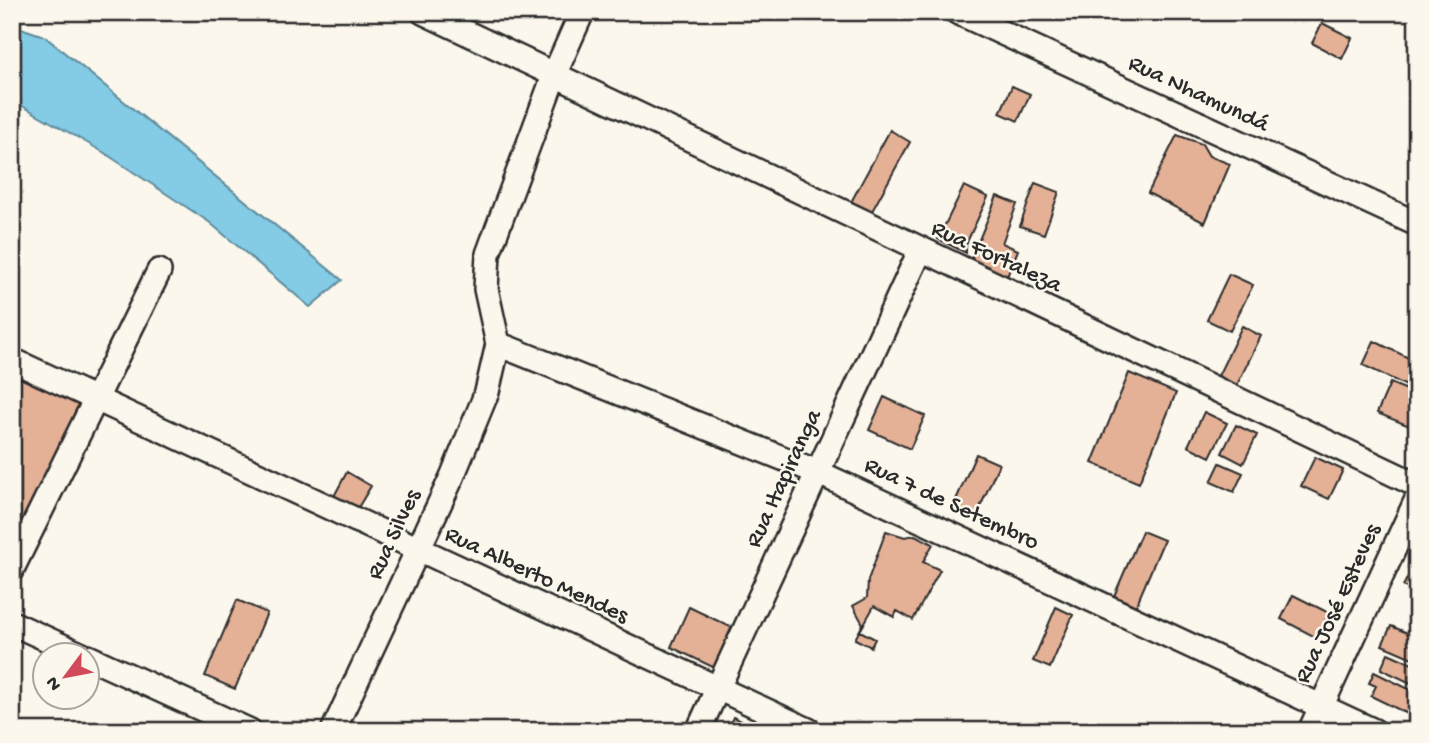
<svg xmlns="http://www.w3.org/2000/svg" width="1429" height="743" viewBox="0 0 1429 743" font-family="'Gochi Hand',sans-serif">
  <rect width="100%" height="100%" fill="#fbf7ec"/>
  <filter id="ink" filterUnits="userSpaceOnUse"><feTurbulence type="fractalNoise" baseFrequency=".0143" numOctaves="2"/><feDisplacementMap in="SourceGraphic" scale="14" xChannelSelector="R" yChannelSelector="G"/><feConvolveMatrix kernelMatrix="1 2 1 2 8 2 1 2 1" color-interpolation-filters="sRGB"/></filter>
  <g filter="url(#ink)">
    <!-- water -->
    <path fill="#84cbe6" stroke="#608b9b" stroke-width="2" d="M12 25 44 36 342 280 310 307 209 222 103 152 12 100Z"/>
    <!-- building -->
    <path fill="#e4b197" stroke="#2b2b2b" stroke-width="2" d="M1322 23 1352 38 1342 59 1312 43Z
      M1012 86 1030 94 1018 121 1000 113Z
      M890 130 910 142 871 213 851 202Z
      M1177 135 1202 144 1209 156 1230 164 1205 223 1148 193Z
      M1035 183 1059 192 1044 234 1020 226Z
      M964 186 988 197 966 244V253L938 239Z
      M997 196 1017 204 1002 243 1018 250 1006 279 969 264Z
      M1229 274 1253 285 1230 331 1207 320Z
      M1242 326 1261 336 1236 387 1217 378Z
      M1374 341 1417 362V391L1363 365Z
      M1129 373 1176 393 1139 483 1092 463Z
      M12 374 80 402 12 547Z
      M1390 383 1417 394V429L1377 413Z
      M884 397 925 416 910 449 869 430Z
      M1204 412 1227 423 1210 457 1188 446Z
      M1236 425 1257 435 1243 464 1222 453Z
      M976 454 999 464 975 519 952 509Z
      M1315 457 1343 470 1329 499 1301 486Z
      M1220 463 1243 473 1234 492 1211 482Z
      M347 472 371 486 356 511 333 498Z
      M886 531 905 537 915 535 933 544 923 562 940 570 913 620 897 611 894 617 874 606 860 631 875 639 871 647 855 639 863 624 853 606 867 598 868 580Z
      M1142 531 1164 540 1136 606 1114 596Z
      M1417 548V571L1408 567Z
      M1411 571 1417 574V593L1403 586Z
      M1293 595 1329 613 1317 638 1281 619Z
      M237 600 267 613 235 689 205 676Z
      M689 607 739 631 721 671 671 647Z
      M1056 607 1073 615 1050 668 1033 661Z
      M1391 626 1417 637V660L1382 645Z
      M1388 653 1417 666V686L1381 669Z
      M1374 672 1417 693 1410 715 1371 696 1376 686 1369 683Z
      M733 717 762 731H727Z"/>
    <g fill="none" stroke-linecap="round" stroke-linejoin="round">
      <!-- minor casing -->
      <g stroke="#2b2b2b" stroke-width="28">
        <path id="minor" d="M423 12 1417 485
          M957 12 1417 224
          M498 344 817 472 1374 731
          M12 360 810 731
          M12 569 159 271
          M12 623 84 656
          M88 657 250 731
          M333 731 452 477 487 392 498 344 486 289 488 254 555 73 582 12
          M698 731 920 251
          M1310 731 1417 499"/>
      </g>
      <!-- minor -->
      <use href="#minor" stroke="#fbf7ec" stroke-width="23"/>
    </g>
  </g>
  <g text-anchor="middle" dominant-baseline="central" stroke-width="5" stroke-linejoin="round" paint-order="stroke">
    <!-- street labels -->
    <g font-size="24" fill="#2b2b2b" stroke="#fbf7ec">
      <text transform="translate(1198 95) rotate(25)">Rua Nhamundá</text>
      <text transform="translate(996 258) rotate(25)">Rua Fortaleza</text>
      <text transform="translate(785 479) rotate(-65)">Rua Itapiranga</text>
      <text transform="translate(951 505) rotate(25)">Rua 7 de Setembro</text>
      <text transform="translate(395 535) rotate(-65)">Rua Silves</text>
      <text transform="translate(536 576) rotate(25)">Rua Alberto Mendes</text>
      <text transform="translate(1339 604) rotate(-65)">Rua José Esteves</text>
    </g>
  </g>
  <!-- margin -->
  <rect width="1429" height="743" fill="none" stroke="#fbf7ec" stroke-width="42"/>
  <rect x="21" y="21" width="1387" height="701" fill="none" stroke="#2b2b2b" stroke-width="2.5" filter="url(#ink)"/>
  <!-- north arrow -->
  <g transform="translate(66 676) rotate(238)"><circle r="33" fill="#fbf7ec" stroke="#a8a59f" stroke-width="2"/>
  <path d="M0-5L12 26L0 18L-12 26Z" fill="#d1495b"/>
  <text y="-10" font-size="19" font-weight="bold" text-anchor="middle" fill="#2b2b2b">N</text>
  </g>
</svg>
